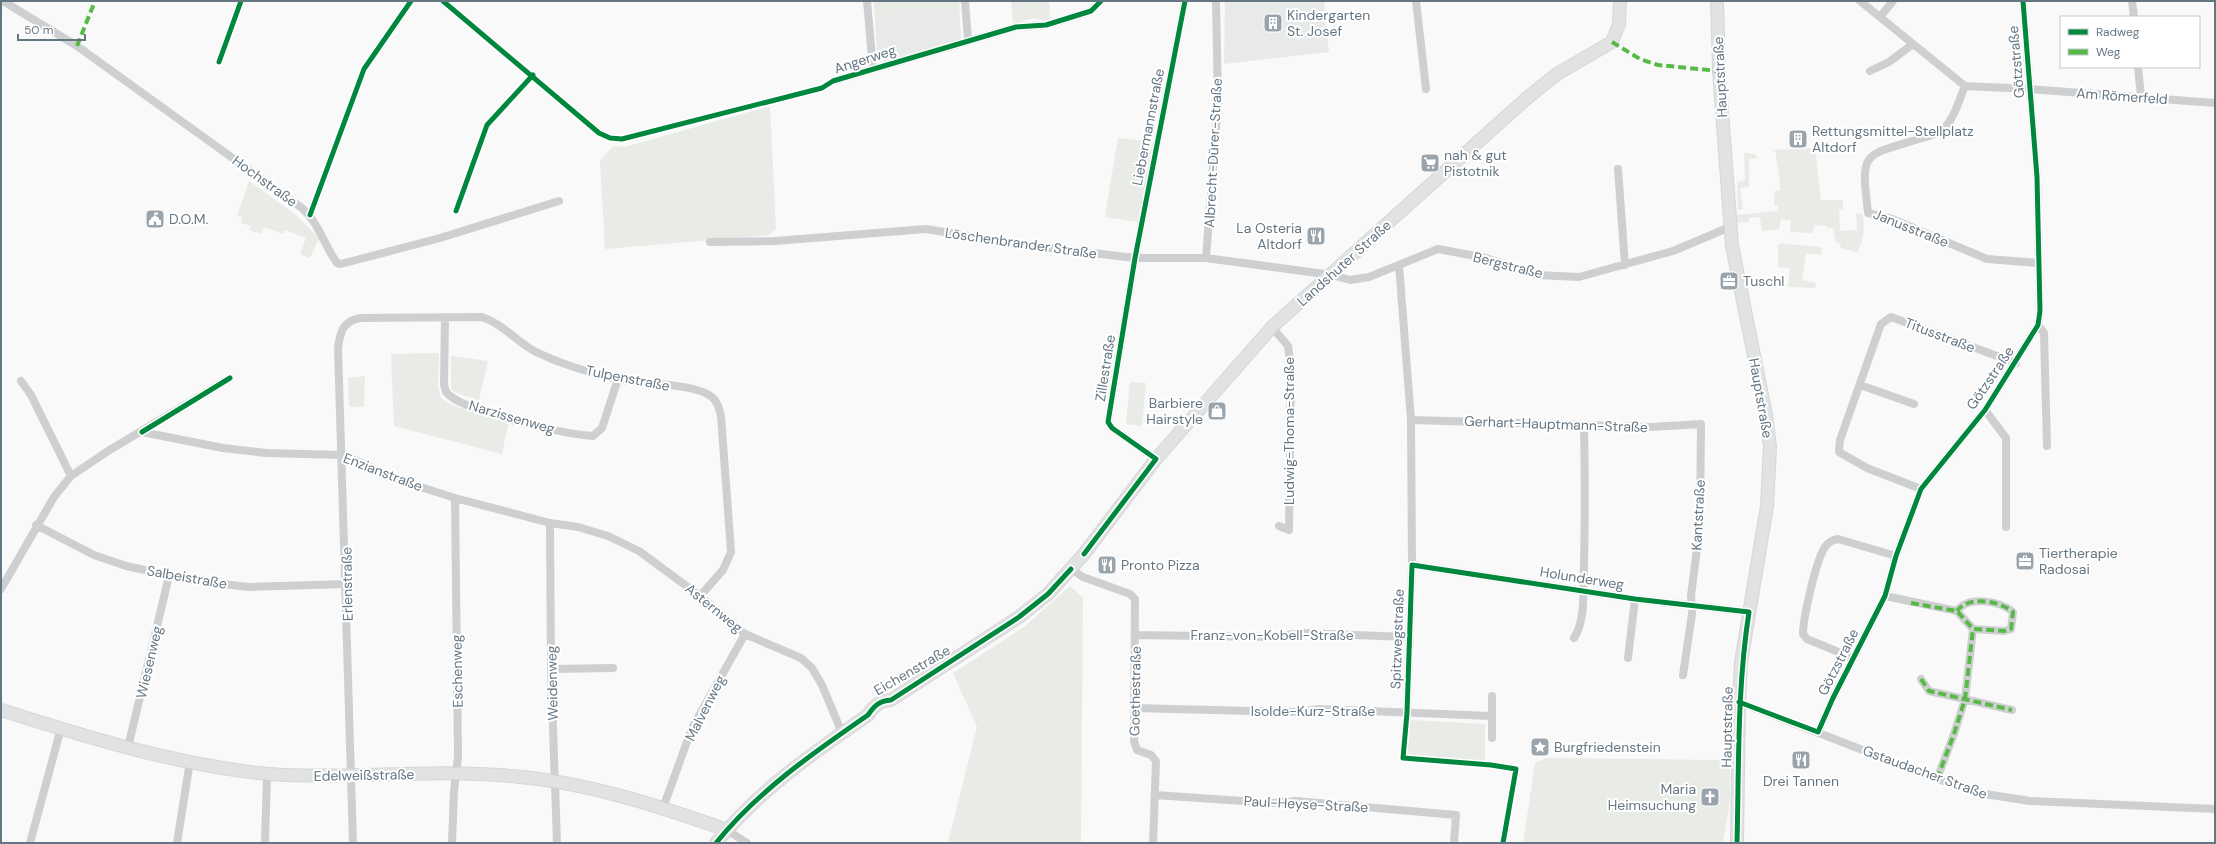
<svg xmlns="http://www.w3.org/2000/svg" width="2216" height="844" viewBox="0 0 2216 844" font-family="'DM Sans',sans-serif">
  <rect width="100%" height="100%" fill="#f9f9f9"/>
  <!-- built -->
  <path fill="#e8e9e9" d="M874 1H959L961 39 885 61 877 55Z
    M1225 1H1324L1329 52 1224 64Z"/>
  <!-- green -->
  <path fill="#e8ebe6" d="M874 1H959L960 9 888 12V26L876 27Z
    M1011 1H1049L1050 19 1044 21 1034 18 1013 24Z
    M770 106 776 229 769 235 605 249 600 161 613 146 625 147Z
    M1118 138 1153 142 1138 222 1105 217Z
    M1815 148 1821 200H1843V209L1839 210 1840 231 1857 230 1856 213 1862 214C1866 223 1863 245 1857 252L1840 248 1841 244 1836 243 1833 228H1827V226L1814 225 1813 233 1790 232 1791 220 1781 219 1779 229 1762 231 1760 217 1749 218V222L1737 223 1736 215 1778 211V206L1774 205 1775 191H1780C1781 178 1776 166 1776 152L1771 150Z
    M1744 153 1755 154 1758 158 1749 159V187L1740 188 1743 209 1738 210 1737 182 1745 180Z
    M249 181 296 215 319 238 310 258 300 254 306 238 285 230 283 234 264 227 261 234 249 230 251 226 241 223 242 217 237 216Z
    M1780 243 1819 247 1822 249 1821 255 1806 253 1802 280 1816 283 1815 288 1788 287 1790 268 1778 267V246Z
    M439 353 438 387 441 398 452 405 508 424 502 454 394 426 391 354Z
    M451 356 488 361 479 400 454 392 451 388Z
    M365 376 364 407H349L348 378Z
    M1130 382 1146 383 1142 426 1126 424Z
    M1070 586 1083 598 1081 843H948L977 727 953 673 1024 627Z
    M1410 720 1485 724V762L1407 756Z
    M1546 758 1721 760 1730 770V801L1723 843H1523L1535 763Z"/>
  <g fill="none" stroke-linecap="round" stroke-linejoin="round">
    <!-- secondary casing -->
    <g stroke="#d5d6d7" stroke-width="14">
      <path id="secondary" d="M1717 1 1719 71 1732 246 1766 415 1770 447 1767 506 1741 662 1739 702 1737 843
        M1 710C86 737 180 766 269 774 349 780 430 768 511 776 586 782 656 805 727 830
        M716 843C758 791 813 753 868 715 874 706 879 701 891 700L1019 617 1048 594 1084 554 1156 459 1272 327 1527 98 1557 74 1612 42 1619 24 1620 1"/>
    </g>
    <!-- street -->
    <path stroke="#cecfd0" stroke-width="8" d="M3 1 77 46 302 208C319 223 324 245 337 263L341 264 440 238 559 201
      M867 1 873 69
      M965 1 968 40
      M1416 1 1426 89
      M1860 1 1965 86 2030 89 2215 103
      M2132 1 2134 17
      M1880 17 1893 1
      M2138 67 2141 97
      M1870 71 1889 62 1913 44
      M833 81 1016 27 1046 25 1091 11 1100 1
      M1965 86C1959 100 1954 120 1942 130 1937 135 1927 136 1919 139 1861 156 1861 152 1868 213L1892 219 1987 259 2039 263
      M1618 169 1625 265
      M710 242 775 241 926 229 1016 244 1135 258H1206L1332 275 1350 280 1369 277 1438 249 1486 258 1536 275 1579 277 1673 251 1730 227
      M1206 258 1218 102 1216 1
      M1399 265 1411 420 1412 565 1407 713
      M445 317 444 384C445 389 445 392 449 395 470 413 564 434 593 436L602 428 618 379
      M2038 325 2044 333 2047 446
      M1272 327 1288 346 1291 367 1289 530 1279 526
      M21 381 31 395 71 476
      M1860 385 1914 404
      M1985 410 2006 438V527
      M1411 420 1651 427 1701 424 1700 525 1691 596 1692 614 1683 675
      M142 432 223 448 266 453 343 455 399 480 455 498 550 523 578 527 608 536 639 551 700 596 745 634 801 658 812 668 822 685 842 733
      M1156 459 1112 428 1108 422 1135 258 1185 1
      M1921 489 1867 468 1839 452 1840 440 1881 324 1891 317 2016 363
      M550 523 551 669 557 843
      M36 525 94 555 126 566 197 581 249 587 347 584
      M1412 565 1635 599 1749 612
      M1071 569 1083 577 1130 594 1135 599 1134 741 1137 750 1151 755 1156 761 1153 843
      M1 589 54 497 71 476 108 451 230 378
      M1885 596 1957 611 1973 629 2004 631 2011 629 2013 612C2000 601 1968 595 1957 611
      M1135 635 1274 637 1301 633 1409 637
      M1574 638C1586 620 1583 588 1584 566 1585 519 1585 472 1584 425
      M1628 658 1635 599
      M1853 658 1807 639 1803 634C1803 618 1816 560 1825 547 1828 542 1832 540 1838 539L1896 556
      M551 669 613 668
      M1921 679 1929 691 2012 710
      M1739 702 1937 779 1985 794 2030 801 2215 809
      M1134 708 1297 712 1319 709 1491 716
      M1818 732 1833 698 1885 596 1896 556 1921 489 1985 410 2038 325 2040 311 2037 177 2023 1
      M1492 738V696
      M128 747 169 576
      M1937 779 1954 734 1965 699 1973 629
      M1155 795 1273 803 1296 801 1456 815 1454 843
      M663 808 692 728 745 634
      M727 830 747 843
      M30 843 61 728
      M177 843 190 761
      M265 843 267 773
      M353 843 338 348C340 332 343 321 360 318L482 317C503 324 517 342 536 352 561 364 590 373 617 379 641 384 695 383 712 397 718 402 719 409 721 416L731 552 723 570 700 596
      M452 843 454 791 458 756 455 498"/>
    <!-- secondary -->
    <use href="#secondary" stroke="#e1e2e2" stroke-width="12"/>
    <!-- quiet -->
    <path stroke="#58b947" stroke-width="4" stroke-dasharray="8 4" stroke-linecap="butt" d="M1612 42 1640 59 1658 65 1719 71
      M77 46 95 1
      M1911 603 1957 611 1973 629 2004 631 2011 629 2013 612C2000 601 1968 595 1957 611
      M1921 679 1929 691 2012 710
      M1937 779 1954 734 1965 699 1973 629"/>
    <!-- cycleway casing -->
    <g stroke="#fff" stroke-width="8">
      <path id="cycleway" d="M443 1 599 133 610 138 622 139 822 88 833 81 1016 27 1046 25 1091 11 1101 1
        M219 62 241 1
        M456 211 487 125 533 75
        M310 215 364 69 411 1
        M142 432 230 378
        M1084 554 1156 459 1112 428 1108 422 1135 258 1185 1
        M1739 702 1818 732 1833 698 1885 596 1896 556 1921 489 1985 410 2038 325 2040 311 2037 177 2023 1
        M716 843C758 791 813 753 868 715 874 706 879 701 891 700L1019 617 1048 594 1071 569
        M1503 843 1516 769 1491 765 1403 758 1407 713 1412 565 1635 599 1749 612C1737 689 1739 765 1737 843"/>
    </g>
    <!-- cycleway -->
    <use href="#cycleway" stroke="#00873e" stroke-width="5"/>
  </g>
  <!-- icons -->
  <defs>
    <g id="building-square" transform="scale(1)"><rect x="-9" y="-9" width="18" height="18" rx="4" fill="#99a4ac" stroke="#fff"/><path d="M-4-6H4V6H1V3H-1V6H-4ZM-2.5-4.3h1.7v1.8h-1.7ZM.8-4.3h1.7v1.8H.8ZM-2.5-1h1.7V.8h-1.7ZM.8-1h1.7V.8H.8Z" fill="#fff"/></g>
    <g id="supermarket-square" transform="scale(1)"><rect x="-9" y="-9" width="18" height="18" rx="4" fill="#99a4ac" stroke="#fff"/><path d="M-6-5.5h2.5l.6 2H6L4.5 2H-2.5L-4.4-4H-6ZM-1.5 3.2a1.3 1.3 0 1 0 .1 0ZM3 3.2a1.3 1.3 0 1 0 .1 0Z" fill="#fff"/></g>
    <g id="civic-square" transform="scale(1)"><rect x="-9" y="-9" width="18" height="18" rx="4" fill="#99a4ac" stroke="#fff"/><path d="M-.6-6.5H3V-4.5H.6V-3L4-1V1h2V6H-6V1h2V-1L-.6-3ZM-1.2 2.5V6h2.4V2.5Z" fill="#fff"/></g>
    <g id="restaurant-square" transform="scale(1)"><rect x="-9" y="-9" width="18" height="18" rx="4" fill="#99a4ac" stroke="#fff"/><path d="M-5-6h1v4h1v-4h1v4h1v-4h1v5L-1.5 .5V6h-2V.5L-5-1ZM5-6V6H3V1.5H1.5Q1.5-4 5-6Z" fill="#fff"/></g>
    <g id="office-square" transform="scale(1)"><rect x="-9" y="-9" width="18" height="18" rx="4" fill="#99a4ac" stroke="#fff"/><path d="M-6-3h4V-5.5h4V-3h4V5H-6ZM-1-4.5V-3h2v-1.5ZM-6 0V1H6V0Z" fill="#fff"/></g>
    <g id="shop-square" transform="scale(1)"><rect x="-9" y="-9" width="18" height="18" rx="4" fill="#99a4ac" stroke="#fff"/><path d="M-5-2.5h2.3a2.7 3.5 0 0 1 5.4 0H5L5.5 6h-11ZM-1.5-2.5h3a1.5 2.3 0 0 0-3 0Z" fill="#fff"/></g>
    <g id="sight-square" transform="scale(1)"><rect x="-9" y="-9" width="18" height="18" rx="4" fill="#99a4ac" stroke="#fff"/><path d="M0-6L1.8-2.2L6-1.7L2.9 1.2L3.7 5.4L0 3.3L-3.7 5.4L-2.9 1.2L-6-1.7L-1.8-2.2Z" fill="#fff"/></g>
    <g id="church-square" transform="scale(1)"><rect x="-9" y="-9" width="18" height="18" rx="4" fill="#99a4ac" stroke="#fff"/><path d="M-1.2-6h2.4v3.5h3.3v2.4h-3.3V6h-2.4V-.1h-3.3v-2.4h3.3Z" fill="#fff"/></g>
  </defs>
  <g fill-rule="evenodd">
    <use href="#building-square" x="1273" y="23"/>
    <use href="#building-square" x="1798" y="139"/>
    <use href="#supermarket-square" x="1430" y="163"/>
    <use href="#civic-square" x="155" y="219"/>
    <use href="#restaurant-square" x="1316" y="236"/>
    <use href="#office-square" x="1729" y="281"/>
    <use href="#shop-square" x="1217" y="411"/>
    <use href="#office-square" x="2025" y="561"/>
    <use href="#restaurant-square" x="1107" y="565"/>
    <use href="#sight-square" x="1540" y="747"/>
    <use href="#restaurant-square" x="1801" y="760"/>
    <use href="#church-square" x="1710" y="797"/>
  </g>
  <g text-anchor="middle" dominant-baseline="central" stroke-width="4" stroke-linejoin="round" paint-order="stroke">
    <!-- poi labels -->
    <g font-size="14" fill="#657683" stroke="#fff" text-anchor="start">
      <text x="1287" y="15">Kindergarten<tspan x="1287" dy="16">St. Josef</tspan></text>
      <text x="1812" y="131">Rettungsmittel-Stellplatz<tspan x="1812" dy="16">Altdorf</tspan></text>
      <text x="1444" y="155">nah &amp; gut<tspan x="1444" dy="16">Pistotnik</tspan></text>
      <text x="169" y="219">D.O.M.</text>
      <text x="1302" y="228" text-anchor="end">La Osteria<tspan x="1302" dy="16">Altdorf</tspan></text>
      <text x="1743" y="281">Tuschl</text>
      <text x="1203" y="403" text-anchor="end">Barbiere<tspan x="1203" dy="16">Hairstyle</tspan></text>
      <text x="2039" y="553">Tiertherapie<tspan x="2039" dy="16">Radosai</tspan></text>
      <text x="1121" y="565">Pronto Pizza</text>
      <text x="1554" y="747">Burgfriedenstein</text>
      <text x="1801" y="781" text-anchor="middle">Drei Tannen</text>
      <text x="1696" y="789" text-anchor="end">Maria<tspan x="1696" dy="16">Heimsuchung</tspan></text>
    </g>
    <!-- street labels -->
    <g font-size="14" fill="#657683" stroke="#fff">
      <text transform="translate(865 59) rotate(-18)">Angerweg</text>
      <text transform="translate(2016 62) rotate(-95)">Götzstraße</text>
      <text transform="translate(1720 77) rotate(-93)">Hauptstraße</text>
      <text transform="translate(2122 96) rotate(4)">Am Römerfeld</text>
      <text transform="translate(1148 127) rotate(-79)">Liebermannstraße</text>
      <text transform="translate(1213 153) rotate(-87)">Albrecht-Dürer-Straße</text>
      <text transform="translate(265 181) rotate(36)">Hochstraße</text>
      <text transform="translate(1911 228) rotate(22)">Janusstraße</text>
      <text transform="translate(1021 243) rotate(8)">Löschenbrander Straße</text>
      <text transform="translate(1344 263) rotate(-42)">Landshuter Straße</text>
      <text transform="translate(1508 265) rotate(14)">Bergstraße</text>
      <text transform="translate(1940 335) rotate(21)">Titusstraße</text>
      <text transform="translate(1105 368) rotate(-81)">Zillestraße</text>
      <text transform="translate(628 378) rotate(11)">Tulpenstraße</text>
      <text transform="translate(1990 378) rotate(-56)">Götzstraße</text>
      <text transform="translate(1761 398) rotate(80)">Hauptstraße</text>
      <text transform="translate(512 417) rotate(16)">Narzissenweg</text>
      <text transform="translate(1556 424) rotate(2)">Gerhart-Hauptmann-Straße</text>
      <text transform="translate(1289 431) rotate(-90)">Ludwig-Thoma-Straße</text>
      <text transform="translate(383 472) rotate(21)">Enzianstraße</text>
      <text transform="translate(1698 515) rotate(-87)">Kantstraße</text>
      <text transform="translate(187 577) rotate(10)">Salbeistraße</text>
      <text transform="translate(1582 578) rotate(9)">Holunderweg</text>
      <text transform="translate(347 584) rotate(-91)">Erlenstraße</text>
      <text transform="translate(714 608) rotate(39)">Asternweg</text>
      <text x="1272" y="635">Franz-von-Kobell-Straße</text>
      <text transform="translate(1397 639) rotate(-88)">Spitzwegstraße</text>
      <text transform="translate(149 662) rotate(-77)">Wiesenweg</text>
      <text transform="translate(1838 662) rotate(-63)">Götzstraße</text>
      <text transform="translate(912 670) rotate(-30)">Eichenstraße</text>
      <text transform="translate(457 671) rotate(-91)">Eschenweg</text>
      <text transform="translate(552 683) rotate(-91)">Weidenweg</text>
      <text transform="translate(1135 691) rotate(-89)">Goethestraße</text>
      <text transform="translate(705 708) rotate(-63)">Malvenweg</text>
      <text x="1313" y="711">Isolde-Kurz-Straße</text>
      <text transform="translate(1727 727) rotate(-89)">Hauptstraße</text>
      <text transform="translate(1925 772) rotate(20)">Gstaudacher Straße</text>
      <text transform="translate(364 775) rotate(-1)">Edelweißstraße</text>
      <text transform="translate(1306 804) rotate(3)">Paul-Heyse-Straße</text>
    </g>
  </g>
  <!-- border -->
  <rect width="2216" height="844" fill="none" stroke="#657683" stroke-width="4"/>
  <!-- legend -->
  <rect x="2060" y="16" width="140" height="52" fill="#ffffff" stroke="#c1c8cd"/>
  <rect x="2068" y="29" width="20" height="6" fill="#00873e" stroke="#c1c8cd"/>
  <text x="2096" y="36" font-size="12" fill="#657683">Radweg</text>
  <rect x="2068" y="49" width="20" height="6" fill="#58b947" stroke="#c1c8cd"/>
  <text x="2096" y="56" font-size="12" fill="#657683">Weg</text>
  <!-- scale -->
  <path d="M18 34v6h67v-6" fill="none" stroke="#657683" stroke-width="2"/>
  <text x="24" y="34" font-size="12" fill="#657683" stroke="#ffffff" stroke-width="3" paint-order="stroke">50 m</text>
</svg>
